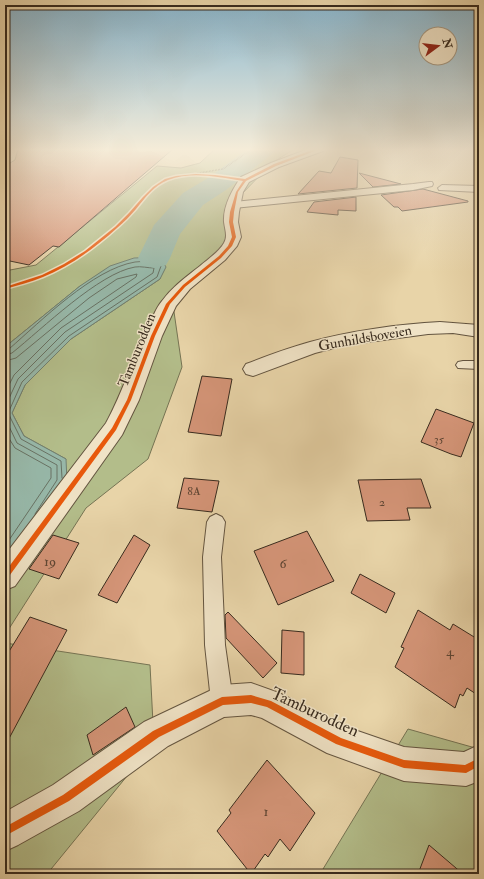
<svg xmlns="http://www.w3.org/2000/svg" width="484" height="879" viewBox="0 0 484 879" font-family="'IM FELL Double Pica',serif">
  <rect width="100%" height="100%" fill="#e8d4a8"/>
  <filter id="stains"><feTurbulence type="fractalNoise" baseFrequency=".005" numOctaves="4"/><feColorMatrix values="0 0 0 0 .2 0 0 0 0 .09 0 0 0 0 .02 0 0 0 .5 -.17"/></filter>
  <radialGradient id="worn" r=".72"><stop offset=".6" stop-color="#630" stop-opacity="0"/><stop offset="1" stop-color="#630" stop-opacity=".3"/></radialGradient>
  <!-- green -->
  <path fill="#b3bd8a" stroke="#767454" d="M215 149H294L272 163 238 198 233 246 172 298 182 367 148 459 86 508 5 635V570L66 459 24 436 12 413 25 385 71 339 160 279V257L80 286 5 347V271L36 265 157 166 181 168 200 163Z
    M5 643 150 665 154 743 47 874H5Z
    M408 729 479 749V874H320Z"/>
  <!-- water -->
  <path fill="#97b8a9" stroke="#718071" d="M160 257 166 267 160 279 71 339 25 385 12 413 24 436 66 459 67 482 5 570V347L80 286 110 266 134 258Z"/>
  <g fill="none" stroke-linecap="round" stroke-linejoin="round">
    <!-- shore -->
    <path stroke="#687264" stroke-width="1" d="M5 350 9 349C41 321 93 269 135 262 142 261 150 262 157 262L161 266 157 277 69 336 22 382 9 411V415L21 439 61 461 62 478
      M5 355 12 353C42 329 99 273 135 267 141 266 148 268 154 268L153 273 65 332 18 379 5 407
      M5 361 16 358 89 298 117 279 137 274 136 277 61 328 14 375 5 393
      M5 418 17 443 57 465V480L35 514
      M5 432 15 448 51 468V478L5 546"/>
    <!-- river -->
    <path fill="#97b8a9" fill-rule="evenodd" d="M248 149H276L272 154 226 190 203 205 180 234 170 258 166 265 154 268 142 265 138 258 154 225 183 193 208 178Z"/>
  </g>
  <!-- building -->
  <path fill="#d59578" stroke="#382b1e" d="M18 149H173L59 247 53 246 29 265 5 260V166L15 160Z
    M340 157 358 160 357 188 298 194 319 171 331 173Z
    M359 173 401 184 373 187Z
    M423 189 468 201V202L402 211 398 207H394L381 195Z
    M356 197V211L338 210V215L307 212 314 202Z
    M202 376 232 379 221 436 188 432Z
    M436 409 474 423 461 457 451 454 421 442Z
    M184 478 219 481 212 512 177 508Z
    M421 479 431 508H407L410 520 367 521 358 480Z
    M307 531 334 581 278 605 254 551Z
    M53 535 79 543 59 579 29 569Z
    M134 535 150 545 117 603 98 595Z
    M360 574 395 593 386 613 351 593Z
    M418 610 450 630 453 624 479 640V696L467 688 463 696 460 694 455 708 395 667 404 648 401 647Z
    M228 612 277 663 263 678 226 638 225 615Z
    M30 617 67 630 5 746V658Z
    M282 630 304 632V675L281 673Z
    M126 707 135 727 93 755 87 735Z
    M267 760 315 813 290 851 280 839 268 857 265 854 251 874 217 831 231 813 229 810Z
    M429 845 463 874H418Z"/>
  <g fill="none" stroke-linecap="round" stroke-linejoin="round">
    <!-- lane casing -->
    <g stroke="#645540" stroke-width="2">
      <path id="lane" d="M429 182H432L433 184 432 186 413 190 234 208 230 205 234 202 413 184Z
        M442 185 479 186V192L439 190 438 188Z
        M463 361H479V369L458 368 456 365 458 362Z
        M216 514 222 517 225 522 221 557 225 645 233 701 230 709 222 712 214 709 211 701 205 645 203 557 207 522 210 517Z"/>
    </g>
    <!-- street casing -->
    <g stroke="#645540" stroke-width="2">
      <path id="street" d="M308 149H324L323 151 279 167 249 182 243 192 239 212 238 222 241 237 237 246 225 260 190 289 176 306 162 336 139 400 122 435 15 586 5 590V555L106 423C123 392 133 358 149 325 153 317 156 308 162 301 172 287 186 277 200 266 208 259 219 252 224 243 228 236 225 230 224 222 223 206 232 190 241 177L271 163Z
        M479 149V153L474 150V149Z
        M440 322 479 325V337L453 333 428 334 346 345 315 353 253 376 246 374 243 369 246 364C267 356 288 348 310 342 349 331 400 324 440 322Z
        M251 683 279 693 346 727 404 747 464 752 479 745V781L466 786 404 781 327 753 262 718 251 715 224 717 168 746 79 811 18 845 5 851V812L53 785 144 722 222 685Z"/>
    </g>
    <!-- path -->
    <path stroke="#382b1e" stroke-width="1.5" stroke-dasharray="0.5 1" stroke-linecap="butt" d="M187 175 223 169 252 149"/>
    <!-- lane -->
    <use href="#lane" fill="#f0e3c6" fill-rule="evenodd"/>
    <!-- street -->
    <use href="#street" fill="#f0e3c6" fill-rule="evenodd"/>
    <!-- cycleway casing -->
    <g stroke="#f0e3c6" stroke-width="3">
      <path id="cycleway" d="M315 149H320L276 166 246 181 238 192 234 212 233 222 236 237 232 246 221 258 185 287 170 304 155 336 131 400 116 430 7 579 5 580V572L112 428 127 400 151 336 166 304 183 285 219 256 228 246 232 237 229 222 230 212 236 192 243 181C218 177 192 171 168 180 153 186 145 198 136 209 130 216 124 222 117 228 95 248 70 266 43 277 31 282 18 285 5 289V287L42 275 64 264 85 251 115 227 129 213 143 197 153 187 165 179 176 176 196 174 215 175 245 179 274 164Z
        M251 695 271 701 341 738 404 760 465 765 479 758V766L466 773 404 768 336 744 267 707 251 703 223 705 159 737 69 801 5 836V827L63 795 153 731 222 697Z"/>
    </g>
    <!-- cycleway -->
    <use href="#cycleway" fill="#e8590c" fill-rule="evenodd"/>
  </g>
  <!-- sky -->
  <linearGradient id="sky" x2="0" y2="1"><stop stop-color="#87b6cf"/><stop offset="0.55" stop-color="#f5ecd8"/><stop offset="1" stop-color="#f5ecd8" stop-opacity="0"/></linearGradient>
  <rect width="484" height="272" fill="url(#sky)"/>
  <g text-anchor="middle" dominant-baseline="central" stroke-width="3" stroke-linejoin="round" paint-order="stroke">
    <!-- number labels -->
    <g font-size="12" fill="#5f4634">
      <text x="439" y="439">35</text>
      <text x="194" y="491">8A</text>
      <text x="382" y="502">2</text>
    </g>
    <!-- street labels -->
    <g font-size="14" fill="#382b1e" stroke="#f0e3c6">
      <text transform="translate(365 338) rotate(-10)">Gunhildsboveien</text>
      <text transform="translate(137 350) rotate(-68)">Tamburodden</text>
    </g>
    <!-- near-number labels -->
    <g font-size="14" fill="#5f4634">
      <text x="50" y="561">19</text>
      <text x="283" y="563">6</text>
      <text x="450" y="651">4</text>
      <text x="266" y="811">1</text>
    </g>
    <!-- near-street labels -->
    <g font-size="17" fill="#382b1e" stroke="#f0e3c6">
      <text transform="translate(315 712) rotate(25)">Tamburodden</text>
    </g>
  </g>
  <!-- margin -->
  <rect width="484" height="879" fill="none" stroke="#e8d4a8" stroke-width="20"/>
  <rect x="6" y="6" width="472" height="867" fill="none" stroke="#382b1e" stroke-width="2"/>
  <rect x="10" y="10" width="464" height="859" fill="none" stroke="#382b1e"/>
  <!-- north arrow -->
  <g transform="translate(438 46) rotate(75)"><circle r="19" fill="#f0e3c6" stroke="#a69983"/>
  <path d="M0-3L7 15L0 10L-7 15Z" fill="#8f2418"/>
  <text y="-6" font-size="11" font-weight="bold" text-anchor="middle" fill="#382b1e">N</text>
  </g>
  <rect width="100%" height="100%" filter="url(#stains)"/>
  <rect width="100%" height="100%" fill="url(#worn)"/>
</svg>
